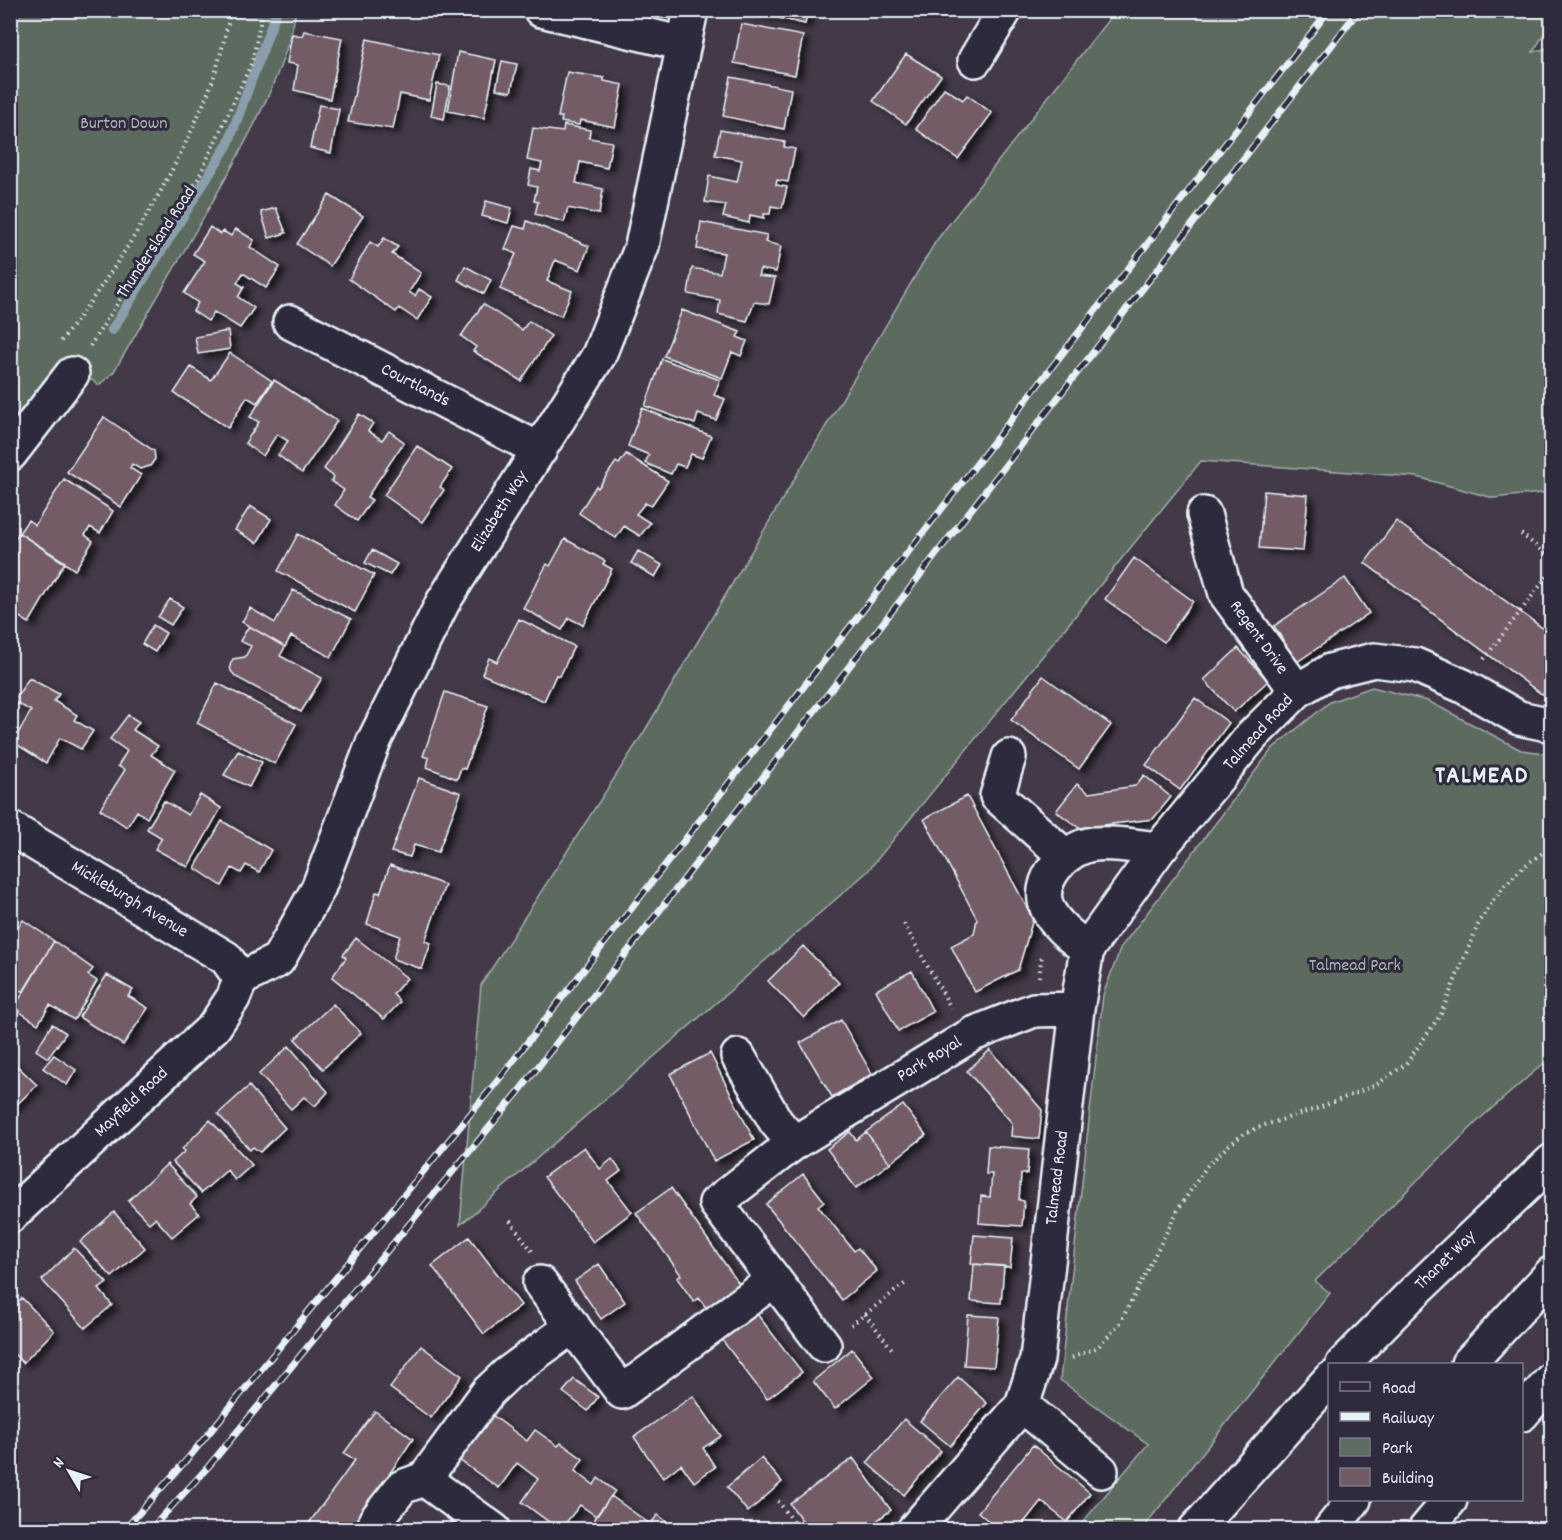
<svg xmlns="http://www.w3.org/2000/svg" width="1562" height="1540" viewBox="0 0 1562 1540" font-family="Dekko,sans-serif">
  <defs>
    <filter id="shadow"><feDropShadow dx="6" dy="4" stdDeviation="3" flood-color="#0009"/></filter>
  </defs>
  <rect width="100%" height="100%" fill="#433949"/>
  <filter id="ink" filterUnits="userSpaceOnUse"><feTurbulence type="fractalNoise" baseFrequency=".0167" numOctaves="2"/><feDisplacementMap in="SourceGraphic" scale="12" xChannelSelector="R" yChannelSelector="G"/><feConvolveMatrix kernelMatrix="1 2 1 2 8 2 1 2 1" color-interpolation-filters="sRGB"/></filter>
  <g filter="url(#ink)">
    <!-- green -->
    <path fill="#5d6b61" stroke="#a2aeac" stroke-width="1.5" d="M11 11H296C285 77 238 156 205 215 174 268 144 321 113 373L99 385 68 364 11 435Z
      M1115 11H1551V23L1533 52 1551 47V492L1493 498 1417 477 1201 461 867 872 460 1225 481 985 644 732 936 241Z
      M1372 687 1428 701 1521 750 1551 754V1057L1482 1117 1315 1281 1330 1293 1142 1529H1077L1148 1444 1060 1380 1103 995 1121 947 1273 748 1330 702Z"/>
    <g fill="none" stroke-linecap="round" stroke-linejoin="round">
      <!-- stream -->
      <path stroke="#8b9eab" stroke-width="10" d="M112 330 228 144 277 10"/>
    </g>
    <!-- building -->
    <path fill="#735b66" stroke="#e8f1f8" stroke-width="1.5" filter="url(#shadow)" d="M744 10H808L805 24Z
      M741 24 803 36 795 75 734 63Z
      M304 31 342 38 330 99 294 90 298 65 287 63 292 34 302 36Z
      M367 39 439 55 429 100 400 94 393 129 348 122Z
      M458 52 496 60 484 118 448 111Z
      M906 54 941 76 906 124 873 101Z
      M502 61 517 64 511 92 496 89Z
      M567 72 604 78V81L623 85 615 127 580 120 579 125 561 122 562 117H558Z
      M731 77 791 89 784 129 723 116Z
      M437 84 450 86 444 119 431 116Z
      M944 88 963 100 967 95 992 113 958 159 916 129Z
      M319 105 339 109 331 153 310 148Z
      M564 125 590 130 589 138 612 142 607 168 580 162 576 183 603 189 599 214 568 208 564 222 535 214 538 202 534 201 537 187 528 185 531 169 540 171 542 163 527 160 533 128 563 132Z
      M720 130 785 142 784 147 795 149 788 182 777 180 776 185 787 187 782 208 771 206 770 214H764V218L750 215 749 223 723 217 726 205 705 202 709 176 737 182 742 160 715 155Z
      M329 195 363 216 330 266 297 244Z
      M486 201 512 208 508 223 482 216Z
      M276 208 286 233 269 238 261 212Z
      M527 221 589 246 580 270 555 260 547 281 572 291 561 316 500 289 516 254 505 249 514 226 525 229Z
      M701 222 767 235 765 242 781 246 776 272 760 269 758 276 775 278 769 304 754 302 747 321 718 314 720 300 688 294 692 268 720 273 724 253 697 249Z
      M210 227 220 234 223 231 231 236 236 229 254 240 250 247 280 267 266 288 243 273 237 283 244 287 238 297 254 308 240 328 214 312 208 321 193 311 198 303 184 293 205 261 193 254Z
      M384 238 398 247 392 254 421 273 409 292 415 296 419 289 432 297 417 320 399 308 396 312 349 279 370 242 378 247Z
      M465 266 491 280 484 294 458 280Z
      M483 304 522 330 529 321 551 336 521 381 473 351 476 347 461 336Z
      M682 310 740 332 737 337 747 341 741 356 732 352 722 378 664 356Z
      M228 331 230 349 198 354 195 337Z
      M230 353 272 381 257 403 247 397 228 428 174 393 191 367 211 380Z
      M662 359 720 380 714 395 725 399 716 420 698 414 695 424 645 406Z
      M274 380 337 421 302 473 278 455 288 441 277 434 263 456 245 443 259 422 250 417Z
      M642 408 711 436 702 458 691 454 685 467 676 464 671 474 645 463 649 455 628 446Z
      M359 414 373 423 368 431 382 440 389 431 404 442 367 497 372 500 357 521 335 505 344 490 331 481 334 477 324 469Z
      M104 417 154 451 155 459 150 466 140 469 132 464 130 468 141 475 121 507 67 472Z
      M417 446 452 469 440 487 444 490 422 522 384 495Z
      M626 454 668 481 651 506 645 503 636 514 650 523 640 536 624 526 616 538 579 513 596 486 598 488 616 462 619 464Z
      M64 479 113 511 100 533 90 527 85 535 93 541 75 570 19 533 28 520 35 525Z
      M1264 491 1308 495 1303 551 1259 548Z
      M250 506 271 519 257 543 235 530Z
      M1396 521 1552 635V697L1540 693 1365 563Z
      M19 533 65 562 29 623 10 611V562L16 553 10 550V546Z
      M298 534 374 575 355 612 278 571Z
      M565 539 605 561 603 564 612 569 583 625 569 618 562 630 523 608 547 564 550 566Z
      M372 550 397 564 390 575 365 563Z
      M638 551 662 565 655 577 631 563Z
      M1134 558 1193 601 1164 642 1105 599Z
      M1345 578 1369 613 1297 662 1274 626Z
      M293 590 351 619 331 657 291 636 285 647 242 622 250 608 275 623Z
      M170 599 183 607 171 625 158 617Z
      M519 619 574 646 560 676 556 675 544 701 482 674 489 658 497 662Z
      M153 625 166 633 155 652 142 644Z
      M249 626 285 647 280 656 322 678 301 712 236 677 231 671 230 665 233 659 245 657 251 646 240 641Z
      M1238 648 1268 681 1234 712 1204 680Z
      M1043 676 1111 725 1079 769 1011 720Z
      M29 678 59 694 54 701 77 715 74 720 93 731 81 749 60 738 46 763 13 742 31 711 14 701Z
      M217 683 296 724 275 764 197 723Z
      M445 692 488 706 465 769 461 768 457 779 427 767 429 758 423 756Z
      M1195 698 1229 723 1180 790 1146 765Z
      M128 715 139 722 133 730 158 746 151 755 175 770 147 818 137 811 127 827 100 809 125 770 118 766 127 751 110 739Z
      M238 751 262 762 249 787 224 775Z
      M1144 775 1171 797 1153 819 1079 828 1056 811 1077 784 1089 793 1135 786Z
      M419 778 461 793 438 852 414 845 410 857 391 852Z
      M200 795 221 808 188 867 155 849 162 838 147 829 164 801 188 815Z
      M967 796 1033 919 1018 970 975 992 951 946 974 934 977 919 924 819Z
      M222 821 271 850 259 872 246 865 241 873 232 868 222 886 195 868Z
      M390 865 445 885 425 941 431 943 422 969 393 959 400 936 367 924 376 892 380 893Z
      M23 920 54 941 23 992 10 983V939Z
      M356 938 407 978 393 994 400 1002 384 1019 332 977 346 958 343 955Z
      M54 941 93 969 88 975 97 981 74 1020 50 1005 38 1024 14 1008Z
      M803 946 839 983 804 1018 768 981Z
      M912 971 933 1012 898 1031 876 990Z
      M107 975 133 990 128 996 148 1008 123 1045 79 1017Z
      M333 1004 361 1033 323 1069 295 1039Z
      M841 1020 872 1074 832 1097 800 1043Z
      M52 1024 66 1033 48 1058 36 1050Z
      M289 1046 328 1092 315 1106 304 1097 291 1109 259 1074Z
      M990 1050 1042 1110 1039 1139 1011 1136 1012 1123 967 1071Z
      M710 1053 754 1140 714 1161 670 1074Z
      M54 1055 76 1070 67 1085 43 1068Z
      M10 1059 37 1085 10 1111Z
      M249 1086 285 1128 260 1152 253 1147 250 1150 218 1114Z
      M903 1105 926 1135 890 1163 866 1132Z
      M210 1120 252 1165 235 1180 227 1170 201 1193 173 1162 185 1151 182 1149Z
      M850 1132 856 1140 866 1132 890 1163 856 1188 827 1149Z
      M988 1146 1029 1149 1027 1174H1021L1019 1200 1024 1201 1022 1226 979 1223 981 1196 990 1197 992 1174H986Z
      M584 1147 600 1169 612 1159 621 1171 608 1181 632 1212 593 1242 544 1177Z
      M167 1164 197 1197 190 1204 199 1214 172 1237 155 1218 149 1223 128 1201Z
      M803 1174 824 1201 818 1206 854 1251 858 1248 877 1271 842 1300 766 1204Z
      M671 1188 740 1285 707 1309 699 1298 694 1302 677 1278 681 1275 636 1213Z
      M114 1212 145 1248 112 1277 80 1242Z
      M974 1235 1013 1238 1010 1267 971 1264Z
      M469 1237 521 1305 484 1334 432 1266Z
      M74 1248 107 1283 99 1289 112 1305 85 1328 42 1280Z
      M599 1264 625 1302 601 1319 575 1281Z
      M974 1264 1004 1266 1001 1303 971 1301Z
      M22 1298 54 1331 23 1363 10 1350V1309Z
      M754 1310 802 1372 767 1399 719 1336Z
      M968 1315 999 1317 994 1367 964 1365Z
      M421 1346 462 1376 431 1418 390 1388Z
      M852 1349 874 1377 835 1409 813 1381Z
      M958 1377 987 1403 950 1446 920 1421Z
      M574 1379 598 1397 588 1411 563 1392Z
      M693 1396 721 1436 703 1448 715 1467 694 1482 681 1464 663 1478 634 1437Z
      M375 1411 413 1439 356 1523 362 1528 304 1530 355 1460 344 1453Z
      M492 1415 527 1441 535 1430 558 1446 561 1443 583 1459 575 1471 594 1485 598 1478 615 1491 596 1516 580 1505 560 1530 522 1502 538 1479 517 1463 499 1488 459 1460Z
      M904 1419 941 1451 904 1495 867 1463Z
      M1033 1445 1090 1493 1067 1522 1041 1501 1018 1530H999L978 1512Z
      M761 1458 782 1482 748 1512 727 1487Z
      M853 1458 891 1510 864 1530H809L790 1504Z
      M611 1496 650 1524 658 1515 677 1530H587Z"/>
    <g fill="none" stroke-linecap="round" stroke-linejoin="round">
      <!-- minor casing -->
      <g stroke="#e8f1f8" stroke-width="38">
        <path id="minor" d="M541 10 684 44
          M975 60 1005 10
          M290 322 540 450
          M10 454 72 374
          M1204 514 1226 594 1297 691
          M1009 757 997 796 1065 856
          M10 828 226 958 241 979
          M1087 949C1073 938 1057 927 1048 910 1034 881 1066 847 1094 844 1116 842 1138 847 1159 849
          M241 979 278 960 318 889 374 741 443 602 599 355 642 246 691 10
          M738 1056 776 1122 794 1143
          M10 1216 214 1027 233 998 241 979
          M540 1283 622 1392 774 1280
          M824 1345 716 1203 794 1143 973 1034 1034 1010 1077 1009
          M1022 1405 1101 1471
          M424 1479 494 1530
          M376 1520 402 1487 424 1479 488 1392 507 1374 573 1326
          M914 1530 1022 1405 1037 1359 1077 1009 1087 949 1159 849 1252 736 1297 691 1330 671 1374 660 1415 665 1463 686 1519 718 1552 725"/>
      </g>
      <!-- highway casing -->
      <g stroke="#e8f1f8" stroke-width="38">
        <path id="highway" d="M1343 1364 1409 1297 1552 1161
          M1468 1364 1552 1273
          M1522 1414 1552 1379
          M1195 1530 1330 1379
          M1330 1530 1354 1500
          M1425 1530 1450 1500"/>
      </g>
      <!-- path -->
      <path stroke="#e8f1f8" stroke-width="4" stroke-dasharray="1.5 4.5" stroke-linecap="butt" d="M61 341C118 268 175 176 209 90 219 65 225 36 231 10
        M90 346 198 179 252 62 263 10
        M1521 534 1552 558
        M1484 659 1552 570
        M904 924 951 1008
        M1039 977 1042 954
        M510 1221 532 1251
        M865 1314 892 1349
        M851 1325 907 1282
        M1072 1358 1098 1347 1120 1323 1179 1208 1207 1166 1229 1145 1245 1133 1265 1125 1319 1108 1376 1085 1406 1064 1441 1014 1480 920 1504 886 1523 867 1552 846
        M778 1501 800 1530"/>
      <!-- minor -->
      <use href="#minor" stroke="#2f2a3d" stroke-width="33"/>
      <!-- highway -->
      <use href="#highway" stroke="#2f2a3d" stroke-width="33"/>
      <!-- rail casing -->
      <g stroke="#e8f1f8" stroke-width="7">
        <path id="rail" d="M124 1530 190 1456 499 1079 1329 10
          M150 1530 208 1467 517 1094 1359 10"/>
      </g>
      <!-- rail -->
      <use href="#rail" stroke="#2f2a3d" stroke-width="4.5" stroke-dasharray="14" stroke-linecap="butt"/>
    </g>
  </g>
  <g text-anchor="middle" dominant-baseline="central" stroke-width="6" stroke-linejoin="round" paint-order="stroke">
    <!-- park labels -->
    <g font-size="18" fill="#a9b5b4" stroke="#2f2a3d">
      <text x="124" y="124">Burton Down</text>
      <text x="1355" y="966">Talmead Park</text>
    </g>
    <!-- street labels -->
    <g font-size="18" fill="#e8f1f8" stroke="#2f2a3d">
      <text transform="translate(157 243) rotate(-57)">Thundersland Road</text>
      <text transform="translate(415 386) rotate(27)">Courtlands</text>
      <text transform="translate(500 512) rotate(-58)">Elizabeth Way</text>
      <text transform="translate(1258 638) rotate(54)">Regent Drive</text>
      <text transform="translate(1259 733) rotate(-48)">Talmead Road</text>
      <text transform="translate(129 900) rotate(31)">Mickleburgh Avenue</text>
      <text transform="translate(930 1060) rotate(-31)">Park Royal</text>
      <text transform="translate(132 1103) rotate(-43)">Mayfield Road</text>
      <text transform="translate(1058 1178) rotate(-83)">Talmead Road</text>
      <text transform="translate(1446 1261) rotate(-44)">Thanet Way</text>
    </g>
    <!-- district labels -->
    <g font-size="24" font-weight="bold" letter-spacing="1.5" fill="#e8f1f8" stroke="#2f2a3d">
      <text x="1482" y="777">TALMEAD</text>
    </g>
  </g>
  <!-- margin -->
  <rect width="1562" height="1540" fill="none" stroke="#2f2a3d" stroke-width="36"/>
  <rect x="18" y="18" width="1526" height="1504" fill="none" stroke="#e8f1f8" stroke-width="2" filter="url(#ink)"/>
  <!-- legend -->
  <rect x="1328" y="1363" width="195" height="138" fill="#2f2a3d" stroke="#797a88" stroke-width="1.5"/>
  <rect x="1340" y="1382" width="30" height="9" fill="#2f2a3d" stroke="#797a88" stroke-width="1.5"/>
  <text x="1382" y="1393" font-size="18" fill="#e8f1f8">Road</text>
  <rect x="1340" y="1412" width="30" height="9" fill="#e8f1f8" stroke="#797a88" stroke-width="1.5"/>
  <text x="1382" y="1423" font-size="18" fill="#e8f1f8">Railway</text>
  <rect x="1340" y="1438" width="30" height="18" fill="#5d6b61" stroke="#797a88" stroke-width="1.5"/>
  <text x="1382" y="1453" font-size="18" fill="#e8f1f8">Park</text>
  <rect x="1340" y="1468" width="30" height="18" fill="#735b66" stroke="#797a88" stroke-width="1.5"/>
  <text x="1382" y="1483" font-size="18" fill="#e8f1f8">Building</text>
  <!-- north arrow -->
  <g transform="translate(69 1471) rotate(309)" stroke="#2f2a3d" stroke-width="4.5" paint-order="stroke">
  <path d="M0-4.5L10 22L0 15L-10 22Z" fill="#e8f1f8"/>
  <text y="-9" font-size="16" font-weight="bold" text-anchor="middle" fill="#e8f1f8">N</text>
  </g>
</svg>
